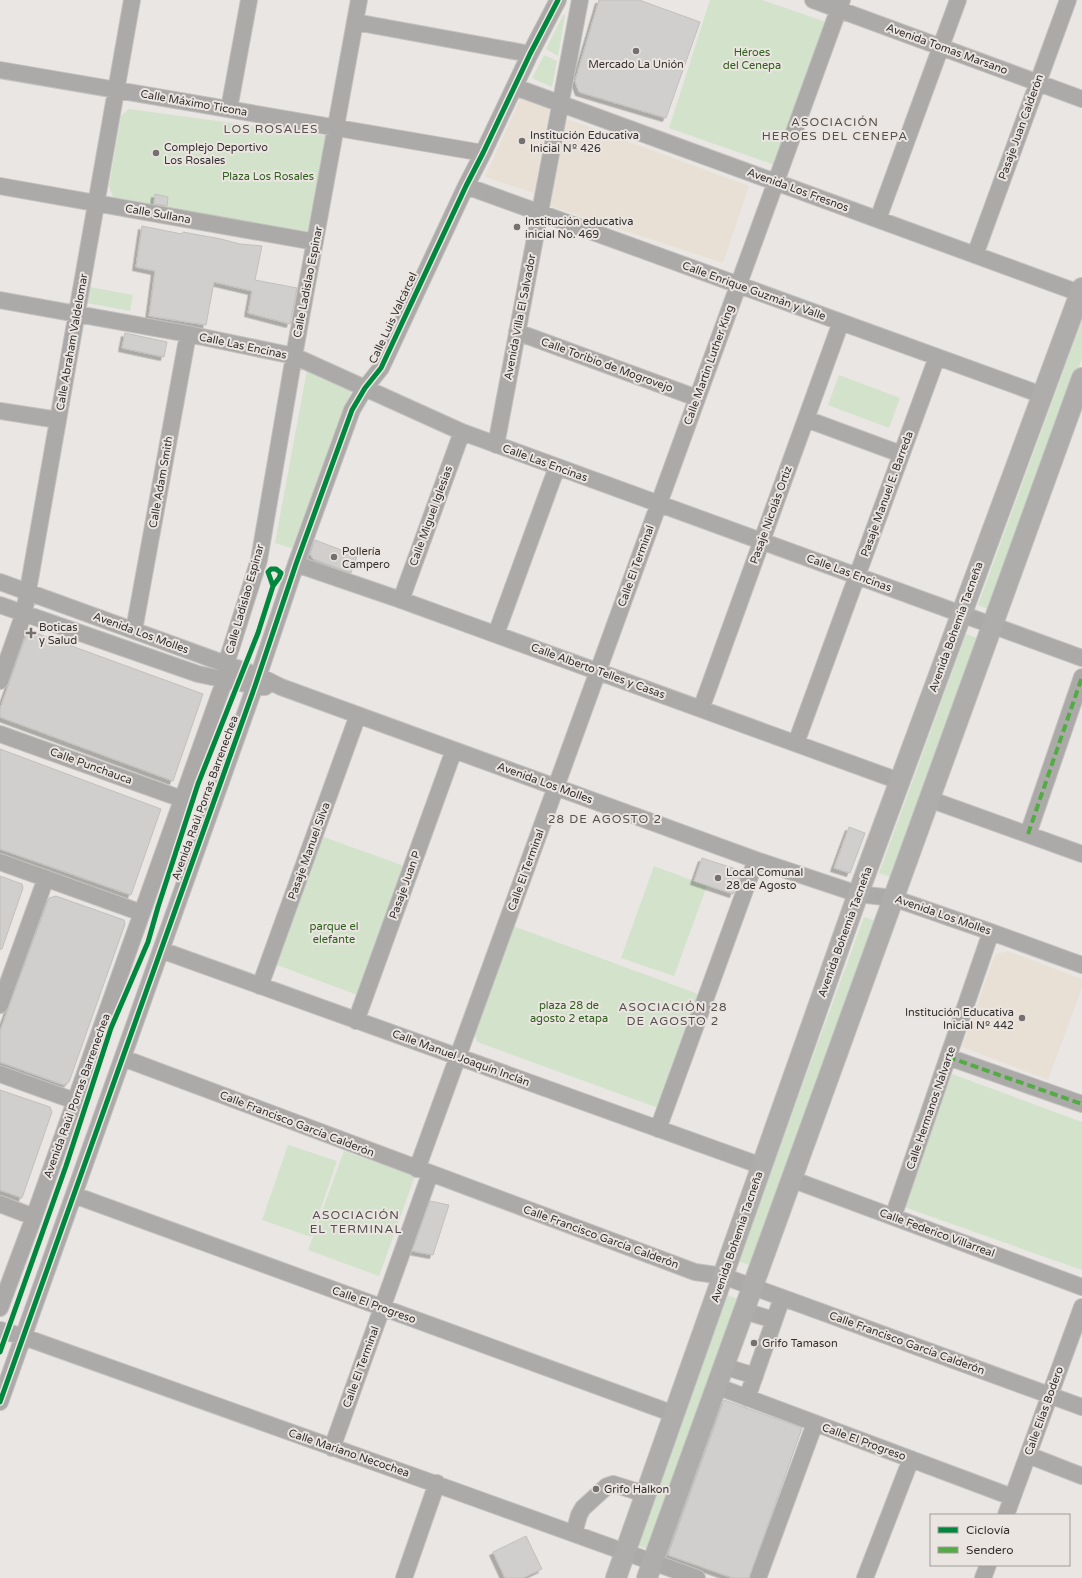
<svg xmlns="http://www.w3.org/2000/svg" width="1082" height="1578" viewBox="0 0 1082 1578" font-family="'Varela Round',sans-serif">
  <defs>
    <filter id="shadow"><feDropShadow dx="-3.5" dy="3.5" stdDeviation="0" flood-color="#0004"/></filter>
  </defs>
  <rect width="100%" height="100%" fill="#e9e6e3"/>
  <!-- education -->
  <path fill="#e8e0d4" d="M521 97 550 105 534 193 485 177Z
    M564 118 749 186 723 263 547 205Z
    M1007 951 1082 979V988L1048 1080 962 1047 995 955Z"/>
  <!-- green -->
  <path fill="#d3e3cb" d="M710 0H762L826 22 775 165 669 128Z
    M563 15H565L558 56 546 49Z
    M544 55 557 61 552 87 532 78Z
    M129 109 328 136 309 233 113 197 109 186 121 116Z
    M90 287 133 295 130 311 87 303Z
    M1082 320V358L990 610 978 605Z
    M307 370 352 389 292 548 275 543Z
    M839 375 900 398 889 428 828 405Z
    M966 634 980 639 893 878 879 873Z
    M321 836 407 867 360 996 272 963Z
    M654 866 707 886 674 976 621 958Z
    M864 917 878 922 752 1266 738 1261Z
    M513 926 701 995 661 1109 477 1042 474 1032Z
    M952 1074 1082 1122V1270L904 1207Z
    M288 1145 337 1161 311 1237 262 1220Z
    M344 1151 415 1176 379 1276 308 1250Z
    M727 1295 741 1300 647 1549 633 1544Z"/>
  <!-- building -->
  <path fill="#d1cfcd" stroke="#c2c0be" filter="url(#shadow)" d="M599 0H639L700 22 666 118 579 92 575 81Z
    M155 194 168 197 167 206 154 204Z
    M142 226 182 234 183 232 221 239 240 244 262 246 255 280 297 288 290 324 248 313 252 291 214 282 206 325 149 316 155 271 136 267Z
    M125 333 167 342 164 357 122 348Z
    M315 540 357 556 351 573 313 559 310 554Z
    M28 630 203 694 173 781 0 717V709Z
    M0 749 161 809 131 895 0 849Z
    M849 827 865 833 850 873 834 868Z
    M702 858 742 871 733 894 694 881Z
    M0 876 22 884 23 888 2 949H0Z
    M56 896 124 920 125 924 69 1082 64 1085 0 1062V1031L49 898Z
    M0 1090 50 1107 52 1112 22 1198 0 1190Z
    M430 1201 449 1205 433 1255 412 1251Z
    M724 1400 802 1428 749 1578H733L668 1555Z
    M526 1536 542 1569 523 1578H505L493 1552Z"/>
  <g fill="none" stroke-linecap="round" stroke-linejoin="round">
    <!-- minor casing -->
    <g stroke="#c4c2c0" stroke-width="18">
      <path id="minor" d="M813 0 1082 99
        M355 22 530 54
        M0 70 483 153
        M515 87 1082 294
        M229 109 249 0
        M0 186 315 242
        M466 186 1042 395
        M878 219 958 0
        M975 255 1068 0
        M0 300 188 334 294 356 462 432 1082 658
        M517 332 697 398
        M0 411 58 420
        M806 419 901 454
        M496 445 580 0
        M296 564 401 600 899 781
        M0 582 259 676 281 687 756 860 858 894 893 898 991 932 1082 965
        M401 600 462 432
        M0 605 198 674 255 686 265 687
        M134 630 188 334
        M496 634 557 467
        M0 681 24 613 132 0
        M701 709 841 322
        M0 734 182 799
        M796 743 937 357
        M929 799 1082 854
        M1028 834 1082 677
        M0 862 142 913
        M161 950 762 1166
        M260 986 358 715
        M0 1005 46 878
        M356 1021 454 750
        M948 1057 1082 1104
        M123 1058 695 1272 723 1276 1082 1407
        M0 1074 75 1101
        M658 1129 756 860
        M417 1169 842 0
        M791 1179 1082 1287
        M74 1195 674 1414
        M0 1204 34 1217
        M893 1217 991 932
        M0 1308 34 1217 225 679 226 664 259 560 294 356 359 0
        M744 1311 774 1320
        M0 1330 24 1337C248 1417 473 1497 697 1578
        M723 1366 755 1376
        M716 1386 1012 1497
        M747 1398 782 1298
        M0 1402 255 686 296 564 352 410 365 388 381 368 466 186 483 153 530 54 558 0
        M332 1448 430 1174
        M1028 1455 1082 1476
        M1006 1515 1082 1307
        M574 1533 579 1515 583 1508 607 1486 613 1484 645 1494
        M404 1578 437 1483
        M758 1578 815 1423
        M865 1578 911 1459
        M983 1578 988 1565"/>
    </g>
    <!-- major casing -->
    <g stroke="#c4c2c0" stroke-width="22">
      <path id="major" d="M616 1578 858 894 1082 288
        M647 1578 1082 378"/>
    </g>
    <!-- minor -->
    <use href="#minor" stroke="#acaaa9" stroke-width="16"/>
    <!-- major -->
    <use href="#major" stroke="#aeadac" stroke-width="20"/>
    <!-- quiet -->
    <path stroke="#54ab45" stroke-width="4" stroke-dasharray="8 4" stroke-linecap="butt" d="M1028 834 1082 677
      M948 1057 1082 1104"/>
    <!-- cycleway casing -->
    <g stroke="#ebe5e1" stroke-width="8">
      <path id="cycleway" d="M0 1352 66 1166 111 1028 148 942 158 907 198 784 258 633 273 586 279 578 281 573 276 569H271L268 572 273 586
        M0 1402 255 686 296 564 352 410 365 388 381 368 466 186 483 153 530 54 558 0"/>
    </g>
    <!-- cycleway -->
    <use href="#cycleway" stroke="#00873e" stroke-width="5"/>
  </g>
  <!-- markers -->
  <g fill="#73706f" stroke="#ebe5e1" stroke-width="1.5">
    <circle cx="636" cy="51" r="4"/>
    <circle cx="522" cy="141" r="4"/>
    <circle cx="156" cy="153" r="4"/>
    <circle cx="517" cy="227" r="4"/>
    <circle cx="334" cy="557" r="4"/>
    <path d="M29 627h4v4h4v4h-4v4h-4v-4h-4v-4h4z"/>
    <circle cx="718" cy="878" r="4"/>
    <circle cx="1022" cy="1018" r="4"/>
    <circle cx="754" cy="1343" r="4"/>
    <circle cx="596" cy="1489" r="4"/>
  </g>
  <g text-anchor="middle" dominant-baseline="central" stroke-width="4" stroke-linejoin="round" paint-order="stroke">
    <!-- street labels -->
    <g font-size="11" fill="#343130" stroke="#ebe5e1">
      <text transform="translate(947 49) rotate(20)">Avenida Tomas Marsano</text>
      <text transform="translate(194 103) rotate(10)">Calle Máximo Ticona</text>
      <text transform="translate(1021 127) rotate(-70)">Pasaje Juan Calderón</text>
      <text transform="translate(798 190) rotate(20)">Avenida Los Fresnos</text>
      <text transform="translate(158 214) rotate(10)">Calle Sullana</text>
      <text transform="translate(308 282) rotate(-79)">Calle Ladislao Espinar</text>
      <text transform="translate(754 291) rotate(20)">Calle Enrique Guzmán y Valle</text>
      <text transform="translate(520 317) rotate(-79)">Avenida Villa El Salvador</text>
      <text transform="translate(393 318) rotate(-65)">Calle Luis Valcárcel</text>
      <text transform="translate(72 342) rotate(-80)">Calle Abraham Valdelomar</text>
      <text transform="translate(243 346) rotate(12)">Calle Las Encinas</text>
      <text transform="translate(607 365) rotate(20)">Calle Toribio de Mogrovejo</text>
      <text transform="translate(709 365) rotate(-70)">Calle Martin Luther King</text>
      <text transform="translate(545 463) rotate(20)">Calle Las Encinas</text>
      <text transform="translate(161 482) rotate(-80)">Calle Adam Smith</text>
      <text transform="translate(887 494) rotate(-70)">Pasaje Manuel E. Barreda</text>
      <text transform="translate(771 515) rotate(-70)">Pasaje Nicolás Ortiz</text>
      <text transform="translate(431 516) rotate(-70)">Calle Miguel Iglesias</text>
      <text transform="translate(636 566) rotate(-70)">Calle El Terminal</text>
      <text transform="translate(849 573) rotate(20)">Calle Las Encinas</text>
      <text transform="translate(245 599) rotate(-74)">Calle Ladislao Espinar</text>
      <text transform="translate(956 627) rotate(-70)">Avenida Bohemia Tacneña</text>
      <text transform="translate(141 633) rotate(20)">Avenida Los Molles</text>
      <text transform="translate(598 671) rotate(20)">Calle Alberto Telles y Casas</text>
      <text transform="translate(91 766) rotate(20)">Calle Punchauca</text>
      <text transform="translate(545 783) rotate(20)">Avenida Los Molles</text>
      <text transform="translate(205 798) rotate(-70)">Avenida Raúl Porras Barrenechea</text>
      <text transform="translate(309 851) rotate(-70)">Pasaje Manuel Silva</text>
      <text transform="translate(526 870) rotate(-70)">Calle El Terminal</text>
      <text transform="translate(405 885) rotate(-70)">Pasaje Juan P</text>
      <text transform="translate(943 915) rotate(19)">Avenida Los Molles</text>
      <text transform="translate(845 932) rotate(-70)">Avenida Bohemia Tacneña</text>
      <text transform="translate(461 1058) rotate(20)">Calle Manuel Joaquín Inclán</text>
      <text transform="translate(77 1096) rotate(-70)">Avenida Raúl Porras Barrenechea</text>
      <text transform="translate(931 1108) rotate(-71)">Calle Hermanos Nalvarte</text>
      <text transform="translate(297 1124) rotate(21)">Calle Francisco García Calderón</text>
      <text transform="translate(937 1233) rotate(20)">Calle Federico Villarreal</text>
      <text transform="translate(601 1237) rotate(20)">Calle Francisco García Calderón</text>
      <text transform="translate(737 1237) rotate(-71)">Avenida Bohemia Tacneña</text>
      <text transform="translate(374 1305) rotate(20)">Calle El Progreso</text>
      <text transform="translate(907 1343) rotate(20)">Calle Francisco García Calderón</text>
      <text transform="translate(361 1367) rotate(-70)">Calle El Terminal</text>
      <text transform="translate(1044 1411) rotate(-70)">Calle Elías Bodero</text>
      <text transform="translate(864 1442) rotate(20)">Calle El Progreso</text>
      <text transform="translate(349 1453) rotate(19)">Calle Mariano Necochea</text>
    </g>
    <!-- park labels -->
    <g font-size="11" fill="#2f611e" stroke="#ebe5e1">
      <text x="752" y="52">Héroes<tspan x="752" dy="13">del Cenepa</tspan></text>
      <text x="268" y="176">Plaza Los Rosales</text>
      <text x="334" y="926">parque el<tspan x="334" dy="13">elefante</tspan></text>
      <text x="569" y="1005">plaza 28 de<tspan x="569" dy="13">agosto 2 etapa</tspan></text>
    </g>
    <!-- poi labels -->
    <g font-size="11" fill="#343130" stroke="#ebe5e1" text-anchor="start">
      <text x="636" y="64" text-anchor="middle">Mercado La Unión</text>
      <text x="530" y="135">Institución Educativa<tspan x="530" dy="13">Inicial Nº 426</tspan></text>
      <text x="164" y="147">Complejo Deportivo<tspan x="164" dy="13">Los Rosales</tspan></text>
      <text x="525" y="221">Institución educativa<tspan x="525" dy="13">inicial No. 469</tspan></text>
      <text x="342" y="551">Pollería<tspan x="342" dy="13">Campero</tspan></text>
      <text x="39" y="627">Boticas<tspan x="39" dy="13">y Salud</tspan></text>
      <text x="726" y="872">Local Comunal<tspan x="726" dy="13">28 de Agosto</tspan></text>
      <text x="1014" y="1012" text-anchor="end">Institución Educativa<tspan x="1014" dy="13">Inicial Nº 442</tspan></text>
      <text x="762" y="1343">Grifo Tamason</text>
      <text x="604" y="1489">Grifo Halkon</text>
    </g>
    <!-- neighbourhood labels -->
    <g font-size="12" letter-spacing="1" fill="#55504d" stroke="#ebe5e1">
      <text x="835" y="122">ASOCIACIÓN<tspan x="835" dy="14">HEROES DEL CENEPA</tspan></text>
      <text x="271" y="129">LOS ROSALES</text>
      <text x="605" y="819">28 DE AGOSTO 2</text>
      <text x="673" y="1007">ASOCIACIÓN 28<tspan x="673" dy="14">DE AGOSTO 2</tspan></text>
      <text x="356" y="1215">ASOCIACIÓN<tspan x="356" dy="14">EL TERMINAL</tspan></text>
    </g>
  </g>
  <!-- legend -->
  <rect x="930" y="1514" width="140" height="52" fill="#ebe5e1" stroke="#a29d9a"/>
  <rect x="938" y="1527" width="20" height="6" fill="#00873e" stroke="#a29d9a"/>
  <text x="966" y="1534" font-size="12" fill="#343130">Ciclovía</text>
  <rect x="938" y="1547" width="20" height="6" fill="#54ab45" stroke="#a29d9a"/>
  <text x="966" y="1554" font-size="12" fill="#343130">Sendero</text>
</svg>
